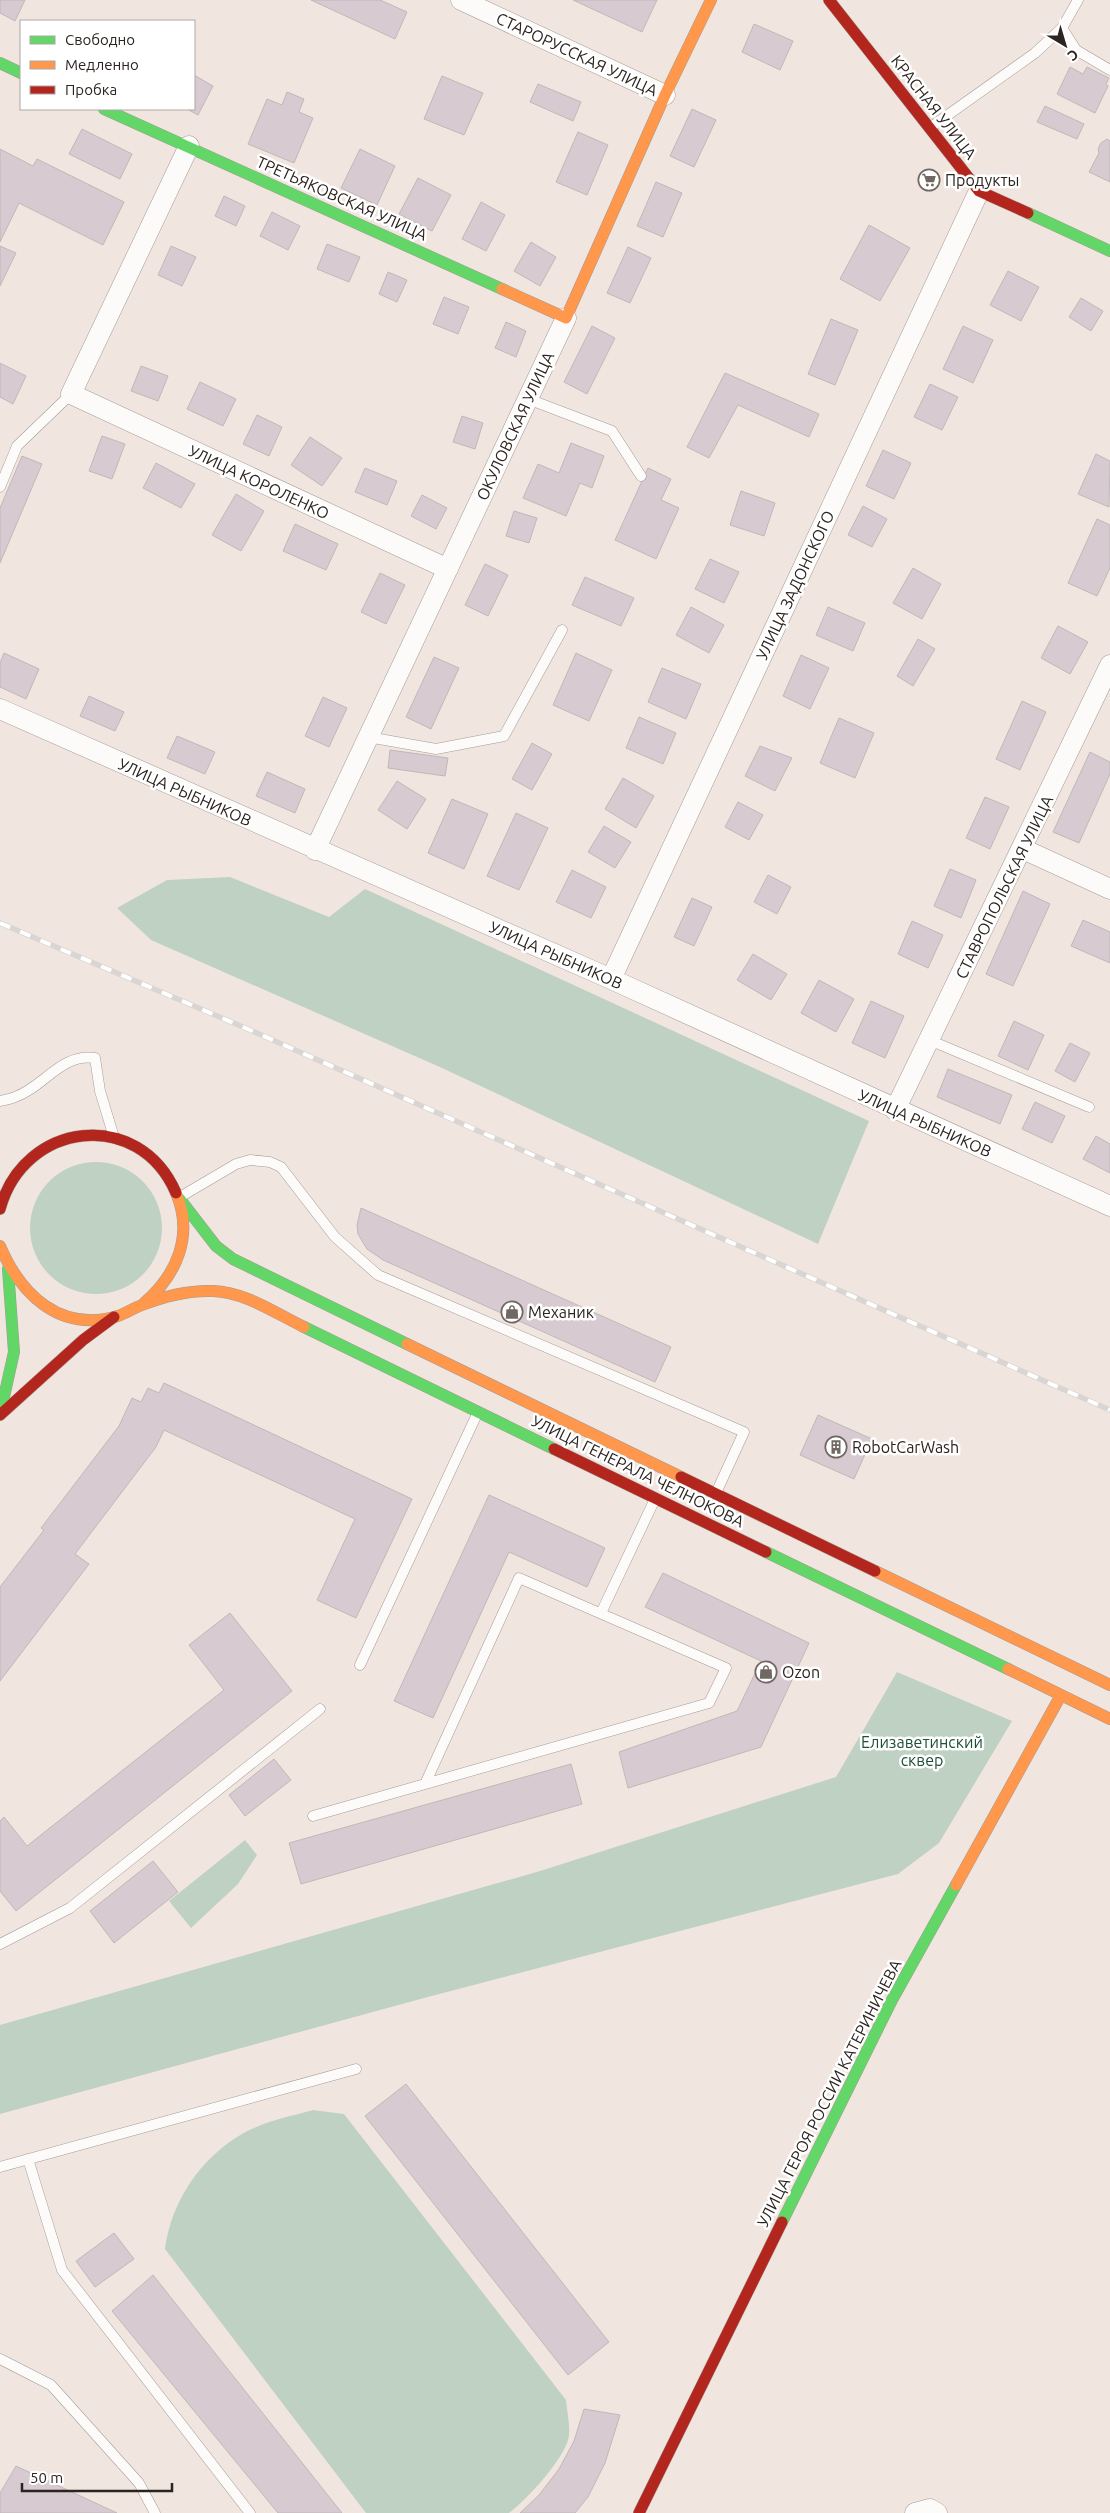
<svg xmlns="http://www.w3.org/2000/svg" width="1110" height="2513" viewBox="0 0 1110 2513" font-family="Ubuntu,sans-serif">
  <rect width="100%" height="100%" fill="#f1e6df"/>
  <!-- green -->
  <path fill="#bfd1c2" d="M230 877 329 917 365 889 869 1121 818 1244 442 1068 151 940 117 908 167 880Z
    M30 1228a66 66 0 1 1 132 0a66 66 0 1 1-132 0Z
    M897 1672 1012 1721 939 1843 898 1874 424 1998 0 2114V2025L540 1871 836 1777Z
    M245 1840 257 1855 238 1884 191 1928 169 1901Z
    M313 2110 344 2114 566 2400C567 2411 570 2424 569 2435 568 2455 526 2501 509 2513H366L165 2249C171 2203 198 2162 237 2137 260 2122 288 2117 313 2110Z"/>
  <!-- building -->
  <path fill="#d7cad0" stroke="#c0b8b8" d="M0 0H25L15 21 0 13Z
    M311 0H380L407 12 395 39Z
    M573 0H657L642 32Z
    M754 24 793 41 780 70 742 52Z
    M1070 67 1083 74 1087 67 1109 78 1106 84 1108 86 1095 113 1057 94Z
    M194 75 213 86 198 115 187 109H194Z
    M442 76 483 93 464 135 424 119Z
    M538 84 581 102 573 121 530 102Z
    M287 92 304 99 299 112 313 118 294 163 248 144 267 99 282 105Z
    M1045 106 1084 124 1077 139 1037 122Z
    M692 109 716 120 694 167 670 156Z
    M82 129 132 154 120 179 69 154Z
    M578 132 608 145 587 195 556 182Z
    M1107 139 1110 141V182L1089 172 1099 153 1098 149 1101 143Z
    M0 149 33 166 37 159 124 202 103 245 19 203 0 242Z
    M360 149 395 166 377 205 341 188Z
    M418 178 451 195 432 231 399 214Z
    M656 182 682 193 663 237 637 226Z
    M224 196 245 206 236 226 215 216Z
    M481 202 505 215 486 251 462 239Z
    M272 212 300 226 288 250 260 236Z
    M869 225 910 248 880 301 840 279Z
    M531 242 556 257 540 286 514 271Z
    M327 244 360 257 349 282 317 269Z
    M0 246 16 253 0 286Z
    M171 246 196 257 182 286 158 275Z
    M628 247 651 258 630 303 607 293Z
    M1008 271 1039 287 1021 321 990 305Z
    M388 272 407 280 397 302 379 294Z
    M444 297 469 307 458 334 433 324Z
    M1081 298 1103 311 1091 331 1069 317Z
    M831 319 858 330 835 385 808 374Z
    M506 322 526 331 516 357 495 348Z
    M592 326 615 338 587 394 564 382Z
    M963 326 993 340 973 383 943 369Z
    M0 363 26 376 13 404 0 397Z
    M141 366 168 376 158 401 131 391Z
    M725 373 819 414 809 437 738 405 709 458 687 447Z
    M200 382 236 399 223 426 187 409Z
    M930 384 958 397 942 430 914 417Z
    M257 415 282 427 269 456 243 444Z
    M462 416 483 423 475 449 453 442Z
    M102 436 125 444 112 479 89 471Z
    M310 437 342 458 322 486 291 465Z
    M571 443 604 456 592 488 580 483 566 516 523 498 538 464 559 473Z
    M883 450 911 463 894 499 866 486Z
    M1096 454 1110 461 1109 507 1078 494Z
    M22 456 42 464 0 563V508Z
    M156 463 195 484 181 508 143 488Z
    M365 468 397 481 387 505 355 492Z
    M648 468 671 479 661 500 679 508 656 559 615 540Z
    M741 491 775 503 764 536 730 525Z
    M236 494 264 511 241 551 212 535Z
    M422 495 447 508 436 529 411 516Z
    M863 506 887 519 872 547 848 535Z
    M514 511 537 518 529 543 506 536Z
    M1097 519 1110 525V568L1097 596 1068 583Z
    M295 524 338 544 326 570 283 551Z
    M710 559 739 572 724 603 695 589Z
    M485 564 508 575 488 616 465 605Z
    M913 568 941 584 922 619 893 603Z
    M380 573 405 585 386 624 361 612Z
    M585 577 634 598 621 626 572 605Z
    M691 607 724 625 709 653 676 635Z
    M828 607 865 623 853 651 816 635Z
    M1058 626 1088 642 1070 674 1041 658Z
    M918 639 935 649 913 686 897 676Z
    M4 653 39 669 26 699 0 687V663Z
    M576 653 612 670 589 721 553 705Z
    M801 655 829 668 810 709 783 696Z
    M434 657 459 668 431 729 406 717Z
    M662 668 701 684 686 719 648 702Z
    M89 696 124 712 115 731 80 716Z
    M323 697 347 708 329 747 305 736Z
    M1022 701 1046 712 1020 770 996 759Z
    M639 717 676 733 663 764 626 748Z
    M839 718 874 733 855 778 820 763Z
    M177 736 215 752 205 774 167 758Z
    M532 743 552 754 532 790 512 779Z
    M760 746 792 758 775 791 745 776Z
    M390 750 448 758 445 776 388 768Z
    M1090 752 1110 762V774L1079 843 1053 832Z
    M267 772 305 789 295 813 256 796Z
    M623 778 654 796 636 828 605 809Z
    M397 781 426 799 407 829 378 810Z
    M985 797 1009 807 990 849 966 838Z
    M452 799 488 814 464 869 428 853Z
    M738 802 763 815 749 840 725 827Z
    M516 813 548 828 519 890 487 876Z
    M604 826 631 842 615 868 588 852Z
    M950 869 976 880 961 918 934 906Z
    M572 870 606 887 591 918 556 902Z
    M768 875 791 887 777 914 754 902Z
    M1023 891 1050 904 1013 986 986 974Z
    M692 898 712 907 694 946 674 937Z
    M1083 920 1110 932V963L1071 946Z
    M912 921 943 935 928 968 898 954Z
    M753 954 787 974 771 1000 737 980Z
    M819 980 854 999 836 1032 801 1013Z
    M871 1001 904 1016 885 1058 852 1043Z
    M1014 1021 1044 1035 1028 1070 998 1056Z
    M1070 1043 1090 1053 1075 1082 1055 1071Z
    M948 1069 1012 1095 1000 1124 937 1097Z
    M1035 1102 1065 1116 1052 1143 1022 1129Z
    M1096 1136 1110 1144V1173L1083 1159Z
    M361 1208 671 1347 655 1382 383 1260 367 1249 358 1234 357 1225Z
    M164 1383 412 1499 356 1618 317 1600 355 1519 164 1430 156 1447 75 1554 89 1564 0 1681V1587L44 1530 41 1528 119 1426 132 1398 141 1402 148 1388 159 1393Z
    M818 1415 872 1439 854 1479 800 1455Z
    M489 1495 605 1548 587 1587 509 1552 433 1718 394 1701Z
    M663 1573 809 1643 761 1747 628 1788 619 1752 737 1711 761 1661 645 1607Z
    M230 1613 292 1691 16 1911 0 1891V1821L4 1817 27 1846 224 1690 189 1645Z
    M274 1759 291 1780 245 1816 229 1795Z
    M571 1764 582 1804 301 1884 289 1843Z
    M153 1861 178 1892 114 1943 90 1911Z
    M406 2084 609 2342 568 2375 365 2116Z
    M114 2233 134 2259 95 2287 76 2261Z
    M153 2275 342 2513H278L112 2311Z
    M584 2409 620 2415 605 2463 588 2497 575 2513H520L539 2495 559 2469 574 2441Z
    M16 2466 117 2513H0V2493Z"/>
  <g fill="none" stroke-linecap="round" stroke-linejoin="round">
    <!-- lane casing -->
    <g stroke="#a39b96" stroke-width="11">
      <path id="lane" d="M1062 28 1076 50 1110 70
        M931 127 1035 53 1062 28 1078 0
        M528 399 612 431 641 476
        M0 487 17 446 71 394
        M368 737 436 749 504 736 562 630
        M929 1040 1089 1107
        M0 1101C5 1100 11 1099 15 1097 44 1087 61 1053 95 1058L100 1091 113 1134
        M180 1197 236 1164 250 1160 270 1162 281 1167 335 1237 378 1275 744 1432 716 1493
        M601 1613 655 1499
        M360 1665 478 1412
        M313 1816 709 1703 726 1668 519 1578 425 1784
        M0 1944 70 1908 320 1709
        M28 2159 62 2270 250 2513
        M0 2167 356 2069
        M0 2359 51 2385 139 2483 155 2513"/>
    </g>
    <!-- street casing -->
    <g stroke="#a39b96" stroke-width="21">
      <path id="street" d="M461 0 665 95
        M189 146 71 394 448 569
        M0 709 611 979 1110 1206
        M1023 849 1110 889
        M315 850 566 318
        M611 979 979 191
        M895 1110 1110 665
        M915 2513 930 2509 937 2513"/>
    </g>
    <!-- fast casing -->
    <g stroke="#a39b96" stroke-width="12">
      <path id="fast" d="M0 63 21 73
        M104 109 502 289
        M1028 213 1110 251
        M179 1198 216 1246 233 1259 407 1344
        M304 1327 554 1449
        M0 1415 14 1352 8 1269
        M766 1552 1008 1669
        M782 2222 892 2000 956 1885"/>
    </g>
    <!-- slow casing -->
    <g stroke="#a39b96" stroke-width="12">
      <path id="slow" d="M502 289 566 318 665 95 711 0
        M0 1246C21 1295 60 1333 118 1316 126 1313 134 1308 142 1305 165 1296 188 1290 213 1291 245 1292 275 1313 304 1327
        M144 1303C177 1275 194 1235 176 1193
        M407 1344 681 1477
        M875 1571 1110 1685
        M1008 1669 1110 1719
        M956 1885 1061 1695"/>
    </g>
    <!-- jam casing -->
    <g stroke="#a39b96" stroke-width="12">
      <path id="jam" d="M829 0 979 191 1028 213
        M0 1209C24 1121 139 1107 176 1193
        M0 1415 83 1340 114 1317
        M554 1449 766 1552
        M681 1477 875 1571
        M639 2513 782 2222"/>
    </g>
    <!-- lane -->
    <use href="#lane" stroke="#fdfbfa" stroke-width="10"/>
    <!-- street -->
    <use href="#street" stroke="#fdfbfa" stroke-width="20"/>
    <!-- fast -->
    <use href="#fast" stroke="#63d668" stroke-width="11"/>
    <!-- slow -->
    <use href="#slow" stroke="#ff974d" stroke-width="11"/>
    <!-- jam -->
    <use href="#jam" stroke="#b3261e" stroke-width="11"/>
    <!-- rail casing -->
    <g stroke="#d8d5d2" stroke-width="5.5">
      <path id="rail" d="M0 923 250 1030 1110 1410"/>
    </g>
    <!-- rail -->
    <use href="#rail" stroke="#fff" stroke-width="4" stroke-dasharray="11" stroke-linecap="butt"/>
  </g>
  <!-- icons -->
  <defs>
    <g id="supermarket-ring" transform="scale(1.125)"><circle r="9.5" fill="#fff" stroke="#716863" stroke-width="1.5"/><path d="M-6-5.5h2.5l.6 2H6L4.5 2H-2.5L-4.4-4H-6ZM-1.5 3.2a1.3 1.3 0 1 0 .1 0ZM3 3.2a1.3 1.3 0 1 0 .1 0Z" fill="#716863"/></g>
    <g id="shop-ring" transform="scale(1.125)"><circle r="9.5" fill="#fff" stroke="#716863" stroke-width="1.5"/><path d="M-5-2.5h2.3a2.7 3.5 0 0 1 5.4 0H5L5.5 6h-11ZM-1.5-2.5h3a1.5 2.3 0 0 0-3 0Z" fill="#716863"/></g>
    <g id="building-ring" transform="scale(1.125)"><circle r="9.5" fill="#fff" stroke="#716863" stroke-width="1.5"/><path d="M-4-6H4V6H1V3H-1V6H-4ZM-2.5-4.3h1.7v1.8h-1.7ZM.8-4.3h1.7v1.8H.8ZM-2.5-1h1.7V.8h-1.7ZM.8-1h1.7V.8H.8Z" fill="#716863"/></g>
  </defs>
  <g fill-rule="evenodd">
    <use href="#supermarket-ring" x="929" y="180"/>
    <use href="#shop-ring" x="512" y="1312"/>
    <use href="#building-ring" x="836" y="1447"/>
    <use href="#shop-ring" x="766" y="1672"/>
  </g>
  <g text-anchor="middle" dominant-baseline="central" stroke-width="5" stroke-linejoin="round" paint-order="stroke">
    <!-- street labels -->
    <g font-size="16" fill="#2c2420" stroke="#fff">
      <text transform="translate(577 54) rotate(25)">СТАРОРУССКАЯ УЛИЦА</text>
      <text transform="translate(934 107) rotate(52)">КРАСНАЯ УЛИЦА</text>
      <text transform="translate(342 198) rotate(24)">ТРЕТЬЯКОВСКАЯ УЛИЦА</text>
      <text transform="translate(515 426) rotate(-65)">ОКУЛОВСКАЯ УЛИЦА</text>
      <text transform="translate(259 482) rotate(25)">УЛИЦА КОРОЛЕНКО</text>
      <text transform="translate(795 585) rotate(-65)">УЛИЦА ЗАДОНСКОГО</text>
      <text transform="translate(185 792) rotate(24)">УЛИЦА РЫБНИКОВ</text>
      <text transform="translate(1004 887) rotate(-64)">СТАВРОПОЛЬСКАЯ УЛИЦА</text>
      <text transform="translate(556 955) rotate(24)">УЛИЦА РЫБНИКОВ</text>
      <text transform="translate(925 1123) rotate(24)">УЛИЦА РЫБНИКОВ</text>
      <text transform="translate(638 1471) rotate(26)">УЛИЦА ГЕНЕРАЛА ЧЕЛНОКОВА</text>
      <text transform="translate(829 2093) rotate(-63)">УЛИЦА ГЕРОЯ РОССИИ КАТЕРИНИЧЕВА</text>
    </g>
    <!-- poi labels -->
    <g font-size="16" fill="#2c2420" stroke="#fff" text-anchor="start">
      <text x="945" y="180">Продукты</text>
      <text x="528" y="1312">Механик</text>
      <text x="852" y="1447">RobotCarWash</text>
      <text x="782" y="1672">Ozon</text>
    </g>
    <!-- park labels -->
    <g font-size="16" fill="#1e4f39" stroke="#fff">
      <text x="922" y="1742">Елизаветинский<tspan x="922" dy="18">сквер</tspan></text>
    </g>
  </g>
  <!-- legend -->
  <rect x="20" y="20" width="175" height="90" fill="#ffffff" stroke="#aba7a6"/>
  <rect x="30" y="36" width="25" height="8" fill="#63d668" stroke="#aba7a6"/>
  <text x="65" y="45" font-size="15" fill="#2c2420">Свободно</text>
  <rect x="30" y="61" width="25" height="8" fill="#ff974d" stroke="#aba7a6"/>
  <text x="65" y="70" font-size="15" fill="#2c2420">Медленно</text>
  <rect x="30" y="86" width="25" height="8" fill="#b3261e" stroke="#aba7a6"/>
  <text x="65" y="95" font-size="15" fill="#2c2420">Пробка</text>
  <!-- north arrow -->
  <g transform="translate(1065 45) rotate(142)" stroke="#ffffff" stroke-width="4" paint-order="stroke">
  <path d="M0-4L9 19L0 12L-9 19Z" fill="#2c2420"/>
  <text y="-8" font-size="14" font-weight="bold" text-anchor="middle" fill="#2c2420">С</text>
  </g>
  <!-- scale -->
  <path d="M22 2483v8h150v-8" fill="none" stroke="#2c2420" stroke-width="2.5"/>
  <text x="30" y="2483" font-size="15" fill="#2c2420" stroke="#ffffff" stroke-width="4" paint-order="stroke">50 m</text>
</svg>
